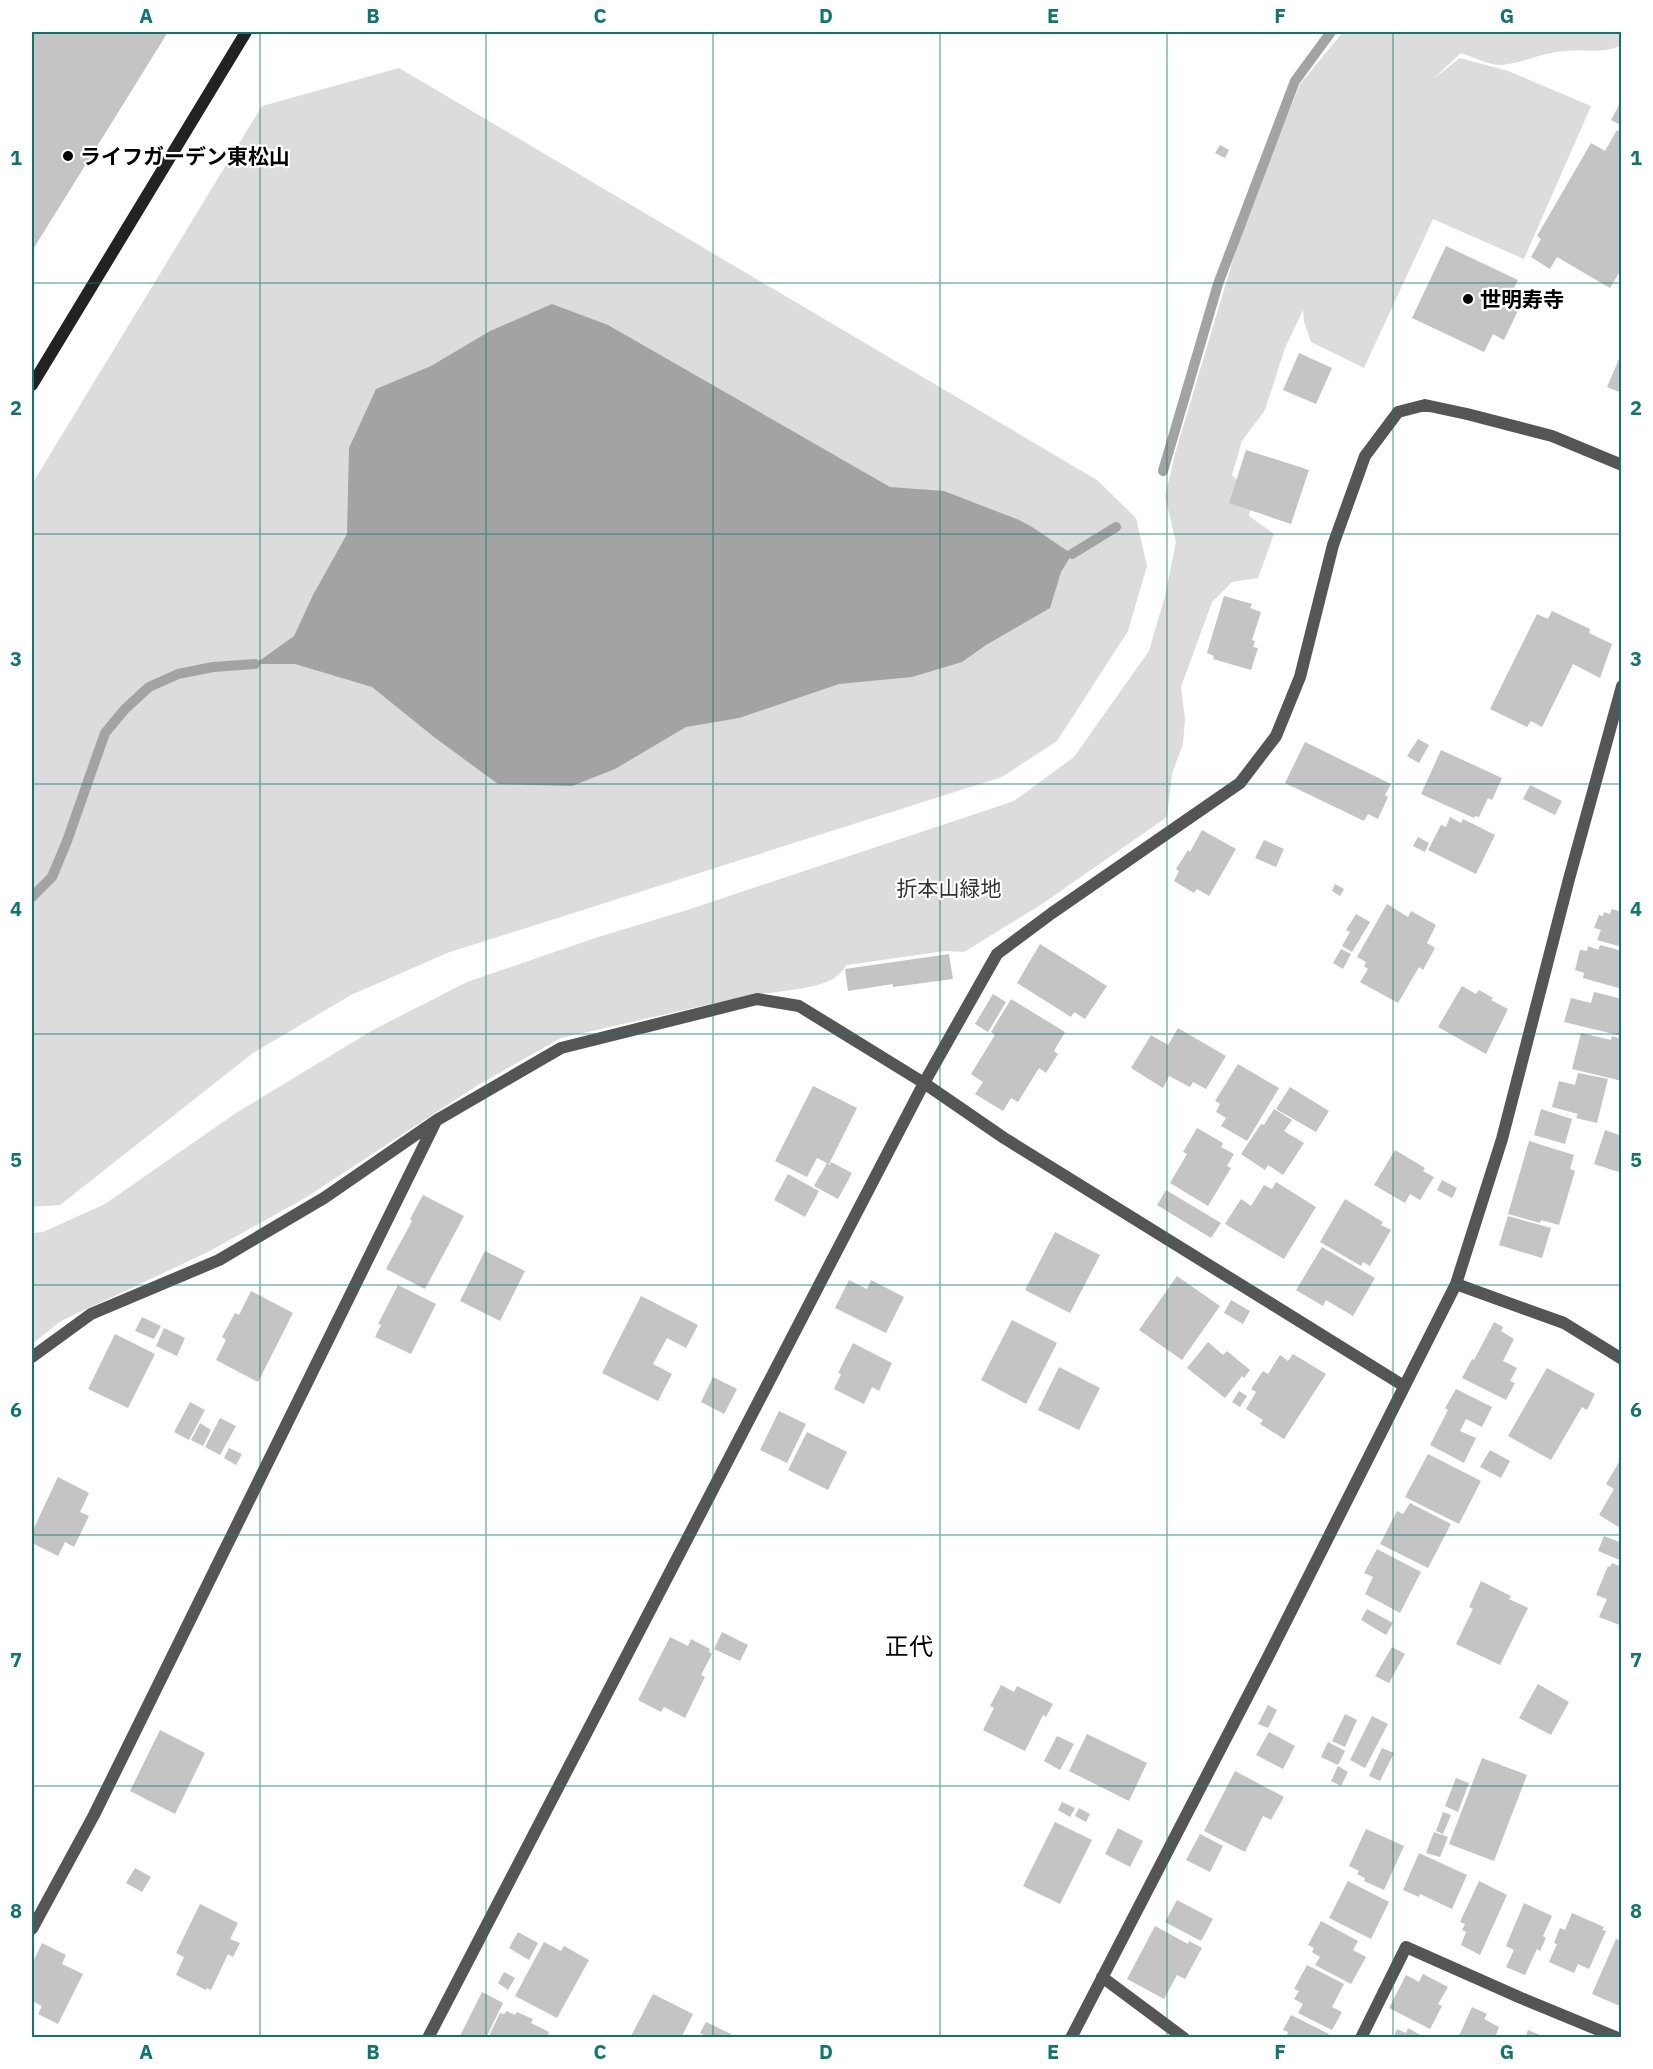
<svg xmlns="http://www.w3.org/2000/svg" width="1653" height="2069" viewBox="0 0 1653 2069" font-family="'IBM Plex Sans','Noto Sans JP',sans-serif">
  <rect width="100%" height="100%" fill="#fff"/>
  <!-- green -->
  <path fill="#dcdcdc" d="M1343 32H1621V45C1606 54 1584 49 1566 51 1544 52 1523 63 1501 65 1489 65 1473 57 1461 53L1433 79 1460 58 1508 71 1591 106 1524 259 1433 219 1364 368 1311 342 1304 321 1303 310 1285 348 1265 410 1242 441 1232 475 1244 487 1252 502 1249 516 1274 534 1258 578 1232 582 1212 602 1181 687 1185 719 1183 744 1172 774 1167 817 1042 904 964 952 945 951 847 965C844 968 841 973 837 976 821 990 769 992 746 996L561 1038 478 1085 305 1198 210 1251 61 1321 32 1344V1233L43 1232 105 1204 236 1113 373 1030 467 982 595 938 687 910 1014 801 1074 757 1149 651 1165 596 1176 542 1165 497 1175 454 1240 236 1300 84Z
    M399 68 1097 480 1136 518 1147 566 1128 631 1057 741 1002 777 447 953 351 995 253 1053 60 1205 32 1207V484L262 106Z"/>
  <!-- water -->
  <path fill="#a3a3a3" d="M552 304 608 325 890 487 944 491 1019 520 1032 527 1072 554 1061 572 1050 608 986 645 962 662 912 677 839 684 739 718 686 727 615 769 572 786 498 784 434 737 372 687 295 664H255L294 636 313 595 347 534 349 448 376 389 431 366 490 331Z"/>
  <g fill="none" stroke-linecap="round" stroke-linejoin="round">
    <!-- stream -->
    <path stroke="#a3a3a3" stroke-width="10" d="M1163 471 1218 284 1295 81 1331 32
      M1072 554 1116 527
      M32 897 52 877 67 841 105 733 125 709 149 687 178 674 213 667 255 664"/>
  </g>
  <!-- building -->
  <path fill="#c4c4c4" d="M32 32H168L32 251Z
    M1622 100V126L1611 120Z
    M1617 130 1622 133V268L1610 288 1557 257 1550 269 1531 257 1541 239 1537 236 1591 143 1605 151Z
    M1220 145 1229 150 1225 158 1215 153Z
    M1446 246 1518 280 1510 296 1522 302 1504 340 1493 334 1484 352 1412 318Z
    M1622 352V393L1607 387Z
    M1299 353 1332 368 1316 404 1283 390Z
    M1246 450 1309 470 1291 524 1229 503Z
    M1224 596 1252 604 1250 608 1261 612 1252 640 1255 641 1253 647 1258 648 1251 670 1213 659 1214 656 1207 653Z
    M1552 611 1590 629 1589 633 1612 644 1600 678 1573 664 1542 727 1531 721 1527 727 1490 709 1537 614 1548 619Z
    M1418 739 1429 745 1419 763 1407 756Z
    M1305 742 1391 784 1385 795 1388 797 1378 819 1368 814 1364 821 1285 783Z
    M1441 750 1502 778 1492 800 1488 798 1479 817 1475 816 1474 818 1421 794Z
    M1530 785 1562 801 1555 815 1523 799Z
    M1450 817 1461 823 1463 819 1495 835 1476 874 1428 850 1441 825 1446 827Z
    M1202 830 1236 849 1209 896 1197 889 1194 893 1174 881 1179 871 1176 869 1188 850 1190 852Z
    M1418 837 1429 843 1425 852 1413 846Z
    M1264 840 1284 849 1276 867 1255 858Z
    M1335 884 1344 889 1340 896 1332 891Z
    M1387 904 1408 917 1411 911 1436 925 1427 943 1435 948 1423 970 1419 967 1398 1003 1360 982 1368 969 1364 966 1366 962 1357 957Z
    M1612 909 1622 912V947L1597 940 1601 930 1594 928 1599 915 1603 916 1604 912 1610 914Z
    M1356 914 1370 922 1352 952 1342 946 1350 932 1346 930Z
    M1040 944 1107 986 1085 1019 1074 1012 1071 1017 1017 983Z
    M1600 945 1622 951V989L1583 978 1584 973 1575 970 1580 950 1587 951 1588 946 1598 950Z
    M1341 949 1351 954 1343 969 1333 963Z
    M949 954 953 979 893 987V984L848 991 845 969Z
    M1462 986 1476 994 1479 990 1493 998 1491 1000 1508 1009 1486 1054 1438 1027Z
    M1594 992 1622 999V1036L1564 1022 1571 998 1591 1003Z
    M993 994 1006 1002 988 1032 975 1024Z
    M1011 999 1065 1032 1054 1051 1058 1054 1046 1073 1039 1068 1018 1102 1011 1098 1003 1111 975 1094 983 1082 971 1074 995 1035 991 1032Z
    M1178 1028 1226 1056 1206 1089 1193 1082 1190 1087 1169 1076 1163 1088 1131 1068 1151 1035 1168 1045Z
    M1581 1033 1611 1040 1612 1036 1622 1039V1081L1572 1069Z
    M1238 1064 1279 1088 1247 1141 1221 1126 1226 1118 1216 1112 1220 1104 1215 1101Z
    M1578 1073 1608 1079 1597 1123 1576 1118 1578 1114 1552 1107 1559 1081 1575 1085Z
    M813 1086 857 1108 829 1164 817 1158 807 1177 775 1161Z
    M1290 1087 1329 1111 1316 1132 1276 1109Z
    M1274 1109 1292 1120 1284 1131 1304 1143 1283 1175 1268 1165 1265 1170 1241 1154 1261 1124 1264 1125Z
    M1541 1109 1572 1119 1565 1144 1534 1135Z
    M1197 1128 1223 1143 1221 1147 1234 1154 1227 1166 1231 1168 1208 1206 1170 1183 1187 1154 1183 1152Z
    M1605 1130 1622 1136V1173L1594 1164Z
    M1529 1141 1574 1155 1570 1169 1575 1171 1559 1225 1541 1220 1540 1223 1508 1214Z
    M1395 1150 1425 1168 1423 1171 1434 1177 1420 1200 1410 1194 1405 1203 1374 1185Z
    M831 1162 852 1173 838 1199 814 1186 827 1163 830 1165Z
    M788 1174 819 1191 805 1217 774 1200Z
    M1442 1180 1457 1188 1452 1198 1437 1190Z
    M1276 1182 1316 1207 1284 1259 1225 1224 1241 1199 1251 1206 1264 1185 1272 1189Z
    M1166 1190 1221 1223 1211 1238 1157 1205Z
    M423 1195 464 1216 425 1289 386 1269 412 1221 410 1219Z
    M1345 1199 1383 1222 1381 1225 1391 1230 1370 1266 1363 1262 1361 1266 1320 1242Z
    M1508 1216 1551 1228 1542 1258 1499 1245Z
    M1055 1232 1100 1255 1070 1313 1025 1290Z
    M1322 1247 1375 1278 1353 1316 1326 1300 1323 1306 1296 1290Z
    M485 1251 525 1271 500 1321 460 1301Z
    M1177 1276 1220 1306 1182 1360 1139 1330Z
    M849 1280 867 1289 871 1280 904 1297 886 1333 835 1308Z
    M398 1285 436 1304 411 1354 375 1337 381 1325 378 1324Z
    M251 1291 293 1313 258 1382 216 1360 226 1340 222 1337 235 1313 239 1315Z
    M641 1296 698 1325 686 1348 667 1338 653 1364 672 1374 658 1401 602 1373Z
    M1231 1300 1250 1311 1243 1324 1224 1313Z
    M142 1317 161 1326 154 1339 135 1331Z
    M1012 1320 1057 1343 1026 1404 981 1380Z
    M1494 1322 1503 1327 1501 1331 1514 1339 1503 1361 1517 1368 1510 1381 1515 1383 1506 1400 1462 1378 1472 1359 1474 1360Z
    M164 1328 185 1338 177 1356 156 1346Z
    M115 1334 155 1354 128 1408 88 1389Z
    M1208 1342 1223 1355 1227 1351 1250 1370 1244 1378 1242 1376 1225 1398 1187 1368Z
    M853 1343 892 1363 879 1391 872 1387 864 1404 834 1389 841 1374 838 1373Z
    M1293 1354 1326 1374 1284 1439 1260 1424 1263 1420 1246 1409 1256 1392 1251 1389 1263 1371 1268 1374 1280 1355 1288 1361Z
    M1059 1367 1100 1388 1079 1430 1038 1410Z
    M1547 1368 1595 1394 1587 1410 1582 1407 1551 1460 1508 1436Z
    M713 1377 737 1389 724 1414 701 1402Z
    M1456 1389 1492 1407 1482 1427 1466 1419 1460 1431 1476 1438 1464 1463 1430 1445 1448 1410 1445 1408Z
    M1239 1391 1247 1396 1240 1407 1232 1402Z
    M190 1402 205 1410 189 1440 174 1432Z
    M779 1411 806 1424 787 1463 760 1450Z
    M220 1418 236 1426 220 1455 205 1447Z
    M200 1423 211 1430 203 1446 191 1440Z
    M807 1432 847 1452 828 1490 788 1470Z
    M229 1448 242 1454 236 1465 224 1458Z
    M1490 1450 1510 1461 1501 1478 1480 1467Z
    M1428 1454 1481 1481 1459 1524 1405 1497Z
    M1622 1457V1529L1599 1515 1614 1489 1606 1484Z
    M58 1477 89 1493 80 1512 89 1516 74 1547 65 1542 58 1556 32 1543V1532Z
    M1410 1503 1451 1524 1428 1568 1380 1544 1397 1511 1403 1514Z
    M1604 1536 1622 1543V1561L1598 1551Z
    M1377 1549 1421 1572 1400 1613 1365 1594 1373 1577 1364 1573Z
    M1612 1563 1622 1567V1626L1599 1617 1607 1599 1596 1595 1608 1566 1610 1567Z
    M1481 1581 1511 1596 1509 1599 1528 1608 1500 1665 1456 1644 1473 1609 1469 1607Z
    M1367 1609 1393 1623 1386 1635 1361 1620Z
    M722 1632 748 1645 740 1661 714 1649Z
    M670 1637 688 1646 691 1639 710 1649 709 1652 712 1654 701 1675 705 1677 685 1718 664 1707 661 1712 638 1700Z
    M1392 1647 1405 1654 1389 1683 1375 1676Z
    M1538 1684 1569 1702 1551 1735 1519 1718Z
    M1001 1685 1014 1692 1017 1686 1053 1704 1046 1717 1043 1715 1025 1751 983 1730 994 1708 990 1706Z
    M1268 1705 1277 1710 1268 1728 1258 1724Z
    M1345 1714 1357 1720 1345 1747 1332 1741Z
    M1372 1716 1388 1724 1365 1768 1350 1760Z
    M160 1730 205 1753 175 1814 130 1791Z
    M1269 1732 1295 1746 1283 1769 1256 1755Z
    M1087 1734 1147 1763 1129 1801 1069 1771Z
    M1057 1736 1074 1744 1060 1770 1044 1761Z
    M1328 1742 1345 1751 1338 1765 1321 1757Z
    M1382 1748 1394 1753 1380 1781 1369 1776Z
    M1482 1758 1527 1775 1494 1861 1449 1844Z
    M1338 1766 1348 1772 1341 1786 1331 1781Z
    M1235 1771 1284 1797 1271 1820 1263 1816 1245 1852 1204 1831Z
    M1456 1778 1469 1783 1458 1812 1445 1806Z
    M1062 1802 1075 1808 1070 1817 1058 1810Z
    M1079 1808 1090 1814 1086 1822 1075 1816Z
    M1443 1812 1451 1815 1443 1834 1436 1831Z
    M1055 1822 1092 1840 1060 1904 1023 1886Z
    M1118 1828 1143 1841 1130 1867 1105 1854Z
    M1366 1829 1404 1846 1384 1890 1364 1881 1365 1878 1357 1874 1359 1871 1349 1866Z
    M1434 1832 1448 1837 1440 1857 1426 1853Z
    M1200 1834 1223 1846 1210 1872 1186 1860Z
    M1419 1853 1467 1875 1452 1909 1420 1894 1419 1897 1403 1890Z
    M135 1868 151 1877 142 1892 126 1883Z
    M1348 1881 1389 1902 1371 1939 1329 1918Z
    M1479 1881 1507 1895 1480 1955 1461 1945 1466 1932 1462 1930 1465 1924 1460 1922Z
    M1177 1900 1213 1919 1201 1941 1165 1922Z
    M1524 1903 1552 1916 1543 1936 1546 1938 1540 1951 1537 1949 1525 1975 1506 1967 1514 1950 1506 1946Z
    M200 1904 238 1923 230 1939 240 1943 233 1957 228 1954 211 1990 207 1988 206 1990 176 1975 184 1957 176 1953Z
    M1572 1913 1604 1927 1602 1930 1606 1931 1589 1969 1578 1964 1574 1973 1549 1962 1557 1944 1554 1943 1560 1928 1565 1930Z
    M1321 1921 1358 1941 1353 1950 1366 1957 1351 1984 1315 1965 1320 1957 1312 1952 1314 1948 1308 1945Z
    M1155 1926 1188 1944 1189 1941 1202 1948 1185 1979 1177 1975 1164 1999 1127 1979Z
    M518 1932 538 1943 529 1960 509 1948Z
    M1616 1939 1622 1941V2007L1592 1994Z
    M544 1942 561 1951 564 1946 589 1960 557 2018 515 1996Z
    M42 1943 66 1955 62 1964 83 1974 58 2024 38 2014 42 2006 32 2001V1989L34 1985 32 1984V1964Z
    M1307 1965 1344 1984 1332 2007 1342 2012 1332 2030 1298 2013 1303 2004 1294 1999 1299 1991 1294 1989Z
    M504 1972 515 1978 508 1990 498 1983Z
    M1423 1974 1448 1987 1438 2004 1442 2006 1430 2029 1389 2008 1406 1975 1419 1982Z
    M482 1992 503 2003 486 2038H459Z
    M653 1994 693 2014 681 2038H630Z
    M1472 2007 1487 2014 1484 2019 1499 2027 1495 2038H1458Z
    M507 2011 515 2015 517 2012 533 2019 531 2023 549 2032 547 2038H488L500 2013 504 2014Z
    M1291 2015 1329 2034 1327 2038H1286L1288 2032 1283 2030Z
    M706 2022 731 2034 730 2038H710L700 2033Z
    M1408 2028 1426 2038H1393L1397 2029 1406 2033Z
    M1528 2030 1545 2037V2038H1525Z"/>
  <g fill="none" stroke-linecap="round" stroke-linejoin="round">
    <!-- minor -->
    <path stroke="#555" stroke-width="12" d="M1456 1284 1564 1323 1622 1359
      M32 1357 91 1314 219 1260 324 1198 437 1120 561 1048 757 999 799 1006 924 1083 1004 1138 1404 1386
      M32 1929 94 1815 436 1121
      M1102 1977 1184 2038
      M428 2038 924 1083 997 954 1052 913 1240 783 1276 736 1300 677 1333 545 1365 456 1398 412 1425 405 1467 414 1552 436 1622 465
      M1071 2038 1268 1657 1456 1284 1502 1139 1569 879 1622 686
      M1361 2038 1406 1947 1521 1998 1618 2038"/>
    <!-- secondary -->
    <path stroke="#222" stroke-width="12" d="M32 385 246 32"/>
  </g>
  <!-- grid -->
  <path fill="none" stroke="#0f766e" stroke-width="1.5" stroke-opacity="0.55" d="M260 32V2038M486 32V2038M713 32V2038M940 32V2038M1167 32V2038M1393 32V2038M32 283H1622M32 534H1622M32 784H1622M32 1034H1622M32 1285H1622M32 1535H1622M32 1786H1622"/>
  <!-- markers -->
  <g fill="#000" stroke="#fff" stroke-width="2">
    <circle cx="68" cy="156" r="6"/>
    <circle cx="1468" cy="299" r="6"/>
  </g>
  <g text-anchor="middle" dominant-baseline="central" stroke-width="4.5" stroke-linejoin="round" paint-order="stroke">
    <!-- poi labels -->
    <g font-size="21" font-weight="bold" fill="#000" stroke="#fff" text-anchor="start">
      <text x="80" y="156">ライフガーデン東松山</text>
      <text x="1480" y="299">世明寿寺</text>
    </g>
    <!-- park labels -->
    <g font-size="21" fill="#333" stroke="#fff">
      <text x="949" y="888">折本山緑地</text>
    </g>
    <!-- quarter labels -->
    <g font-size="24" fill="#000" stroke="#fff">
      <text x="909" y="1646">正代</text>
    </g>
  </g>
  <!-- border -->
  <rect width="1653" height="2069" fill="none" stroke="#ffffff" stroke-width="66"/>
  <rect x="33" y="33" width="1587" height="2003" fill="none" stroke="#0f766e" stroke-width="2"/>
  <g font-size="20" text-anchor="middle" font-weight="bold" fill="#0f766e">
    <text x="146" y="23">A</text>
    <text x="373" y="23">B</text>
    <text x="600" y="23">C</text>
    <text x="826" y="23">D</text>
    <text x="1053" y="23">E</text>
    <text x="1280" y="23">F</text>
    <text x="1507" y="23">G</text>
    <text x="16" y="165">1</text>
    <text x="1636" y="165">1</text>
    <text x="16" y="415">2</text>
    <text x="1636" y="415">2</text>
    <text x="16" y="666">3</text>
    <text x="1636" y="666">3</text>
    <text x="16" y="916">4</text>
    <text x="1636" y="916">4</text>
    <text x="16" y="1167">5</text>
    <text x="1636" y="1167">5</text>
    <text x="16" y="1417">6</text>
    <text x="1636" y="1417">6</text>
    <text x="16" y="1667">7</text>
    <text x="1636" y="1667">7</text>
    <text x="16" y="1918">8</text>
    <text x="1636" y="1918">8</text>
    <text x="146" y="2059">A</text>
    <text x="373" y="2059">B</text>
    <text x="600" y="2059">C</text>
    <text x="826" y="2059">D</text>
    <text x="1053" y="2059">E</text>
    <text x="1280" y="2059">F</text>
    <text x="1507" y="2059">G</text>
  </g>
</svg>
